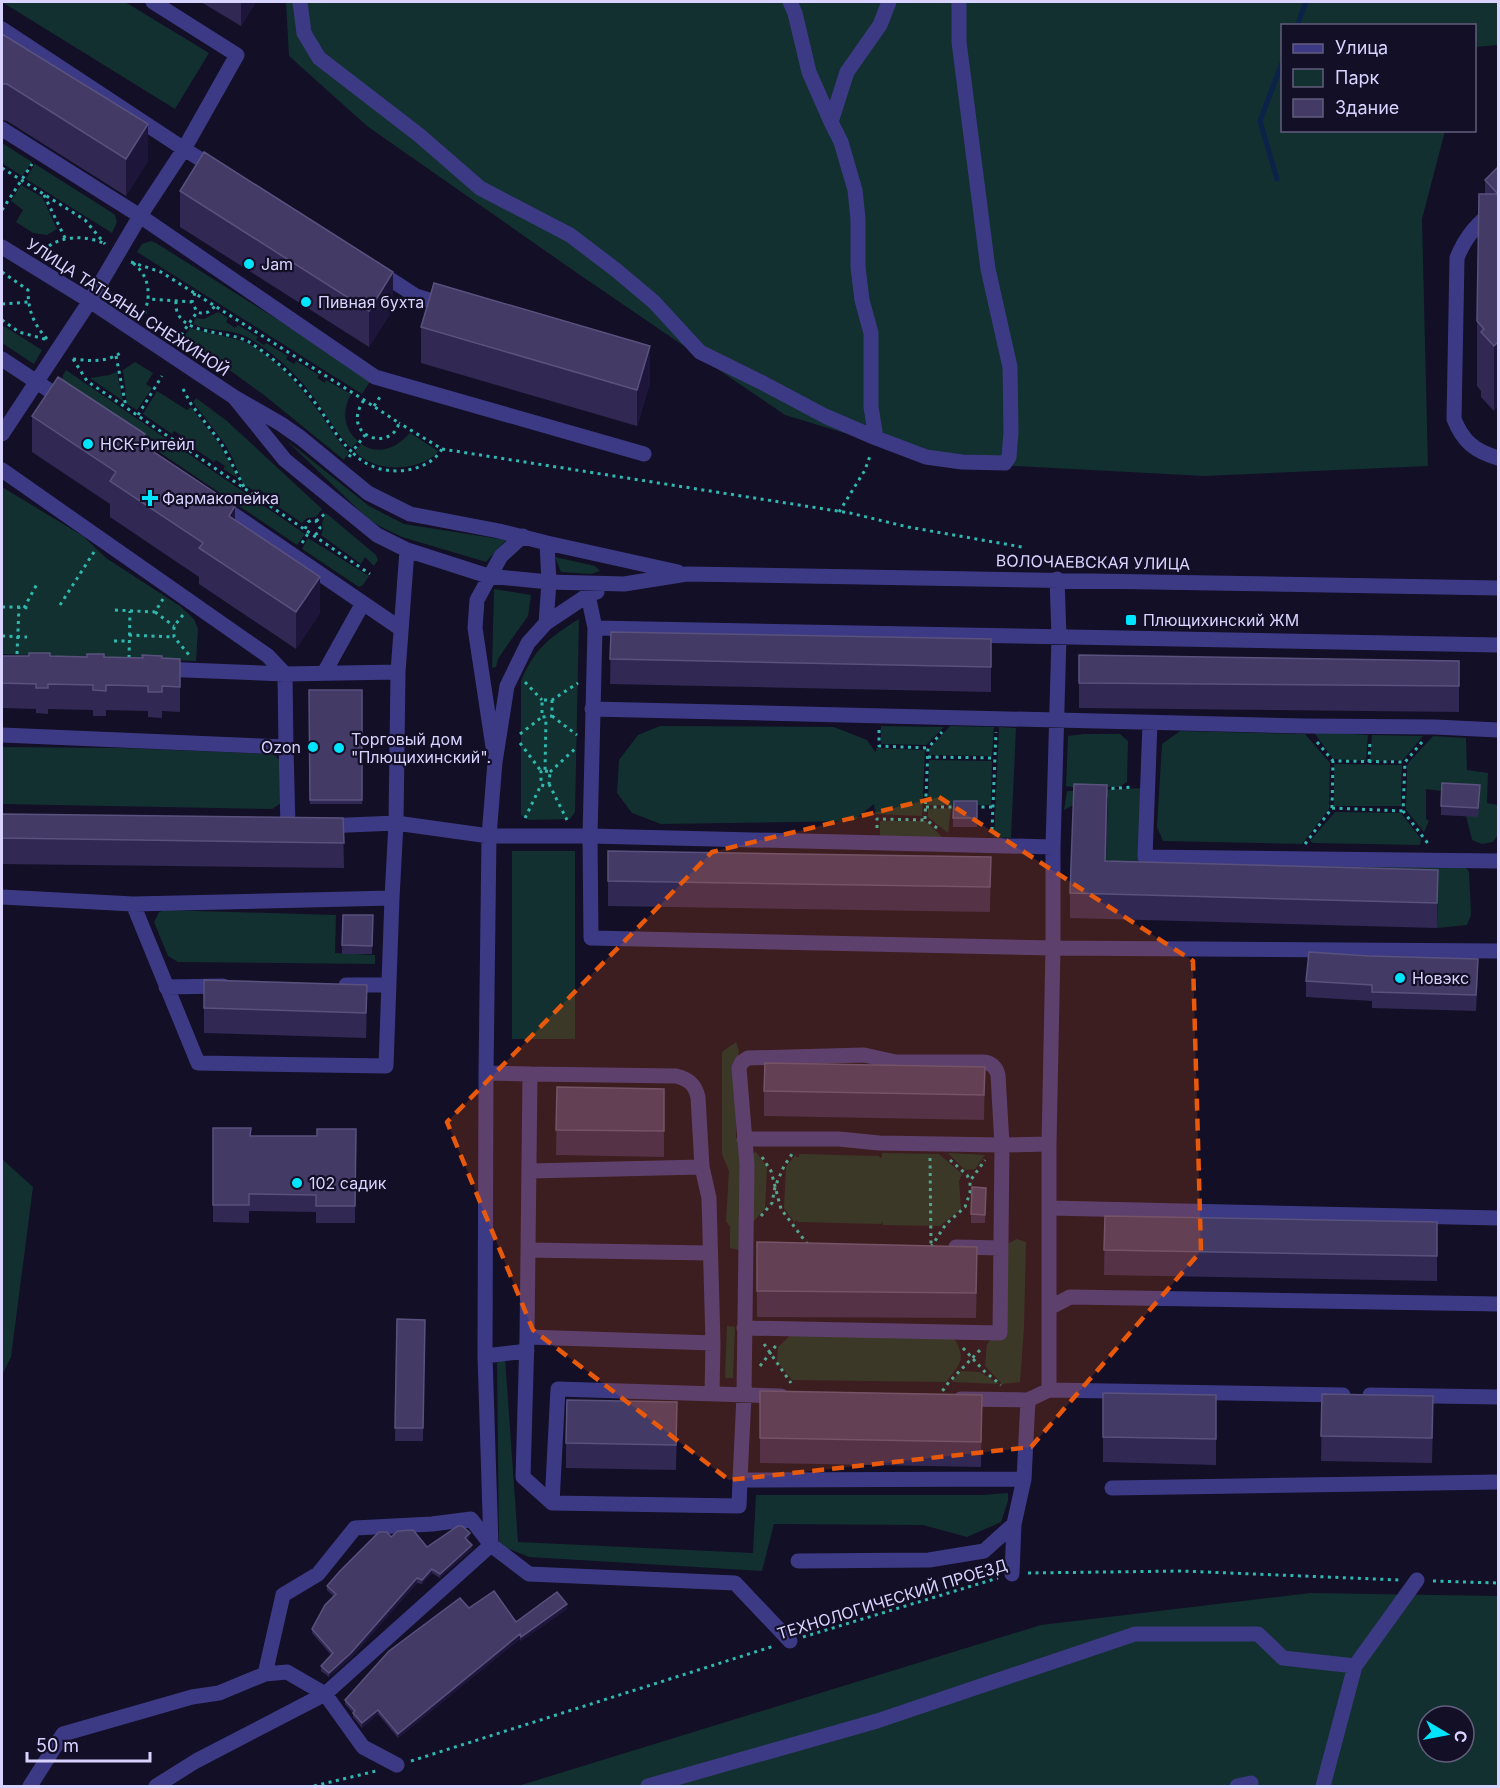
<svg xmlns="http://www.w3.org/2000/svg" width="1500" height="1788" viewBox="0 0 1500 1788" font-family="Inter,sans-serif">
  <rect width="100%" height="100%" fill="#130f26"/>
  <!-- green -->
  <path fill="#12302f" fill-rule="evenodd" d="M2 2H125L209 53 175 109Z
    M286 2H1498V45L1475 47 1474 26H1282V130L1445 131 1422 219 1428 466 1204 476 940 462 785 415 577 273 367 126 289 56Z
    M2 143 32 162 22 176 2 163Z
    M35 164 111 212 115 215 117 222 112 233 26 179Z
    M21 185 42 197 57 229 47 235 33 233 16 222 23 210 11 201Z
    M151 241 156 243 372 379 362 394 137 252 142 244Z
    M218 312 228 318 226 322 235 328 238 325 258 337 256 340 264 345 266 343 288 356 286 359 294 364 296 361 319 375 317 378 325 383 326 380 351 394C342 411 343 428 358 441L351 448C338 435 329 419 318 403 300 377 275 353 247 337 230 328 210 332 193 324L196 318 204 319Z
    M2 325 42 350 34 364 2 343Z
    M190 328 243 341C277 357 303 389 324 419 332 431 338 442 349 452L344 460 264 395 184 337Z
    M135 362 153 373 146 384 152 388 137 410 127 404 123 370Z
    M66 370 305 534 297 545 67 390C62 382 60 379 66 370Z
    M117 372 123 401 90 378 109 375Z
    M157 391 187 410 191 407 218 442 238 478 223 469 225 466 216 460 214 462 182 440 184 437 174 431 172 434 143 414Z
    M196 398 227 421 322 509 316 517 307 518 302 523 264 497 265 494 259 489 256 492 243 484 233 459 225 444 193 402Z
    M410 433 438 451C433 458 426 461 418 464 395 471 373 468 355 452L361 444C380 456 396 448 410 433Z
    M285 439 369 506 404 524 506 540 486 562 402 537 379 526 367 518Z
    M2 487 83 536 106 558 180 606 194 619 198 629 196 661 2 654Z
    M326 513 376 555 378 560 374 566 365 557 361 564 321 535 323 529 322 523Z
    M308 538 369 576 363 585 359 587 302 549Z
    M555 557 595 566 600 571 591 574 561 572Z
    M494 589 531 595 528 616 504 650 498 659 496 667 492 668Z
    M579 619 575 812 570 819 529 820 521 815V681C534 649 550 637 579 619Z
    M660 726 834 727 867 740 876 753V748L925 750 922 816 875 814 874 804 853 821 661 824 632 813 617 793 619 760 638 735Z
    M881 726 944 727 926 745 881 744Z
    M950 726 994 727 992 756 929 755 930 748Z
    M999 727 1016 728 1011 838 994 837Z
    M1180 731 1305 734 1330 763 1329 809 1302 844 1163 841 1157 827 1162 744Z
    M1313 731 1368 735 1366 761 1333 759Z
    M1084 734H1120L1128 741 1127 782 1119 787H1071L1066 786 1068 736Z
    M1372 735 1423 736 1403 760 1370 761Z
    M1433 736 1466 738 1467 770 1488 773 1487 803 1498 805 1497 836 1493 842 1482 844 1472 840 1466 816 1442 791 1426 789V819L1429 821 1424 832 1406 810 1407 766 1409 762Z
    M2 747 123 748 274 754 281 762V803L272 809 2 804Z
    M929 760 992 761 991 805H928Z
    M1334 764 1402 765 1401 806H1334Z
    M1147 788 1145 856 1463 864 1469 872 1471 915 1467 925 1437 928V896L1105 887 1108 798 1080 797 1075 804 1064 810 1067 791Z
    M951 808 948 833 928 817V809Z
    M1335 812 1401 813 1421 839 1420 845 1313 843 1310 841Z
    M880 821H926L943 838H880Z
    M512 851H575V1039H512Z
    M165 910 336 915 335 953 375 955V964L178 962 168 956 154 922 159 912Z
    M736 1042 739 1051 737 1062 736 1137 739 1149 741 1183 739 1250 730 1248V1227L726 1221 729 1171 722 1154V1052Z
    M756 1152 767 1167 765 1209 752 1223 751 1154Z
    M882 1153 939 1154 962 1174 959 1181 961 1209 940 1226 883 1225 882 1221 881 1224 798 1222 796 1220 795 1223 784 1208 786 1167 796 1154V1157H799V1154L879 1156 880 1158 882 1157Z
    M948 1153 985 1155 975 1169 965 1170Z
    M2 1159 33 1187 11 1357 2 1375Z
    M1017 1239 1026 1242 1024 1327 1020 1382 1002 1384 985 1366 987 1344 1001 1328 1007 1247 1009 1243Z
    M727 1326 735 1327 733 1378H725Z
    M794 1332 952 1334C966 1359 963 1360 946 1382L792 1380 777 1361 778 1347Z
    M505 1358 518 1542 753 1553 756 1495H982L1008 1493V1501L1001 1522 967 1537 923 1525 774 1524 762 1571 529 1557 499 1545 497 1363Z
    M961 1371 980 1372 999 1384 952 1382Z
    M1311 1593 1498 1596V1786H518L1041 1625ZM1428 1716H1464V1752H1428Z"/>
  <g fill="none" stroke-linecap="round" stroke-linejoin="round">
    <!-- stream -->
    <path stroke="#0c2248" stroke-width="5" d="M1297 26 1306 2
      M1277 179 1260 121 1282 63"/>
    <!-- path -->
    <path stroke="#2fb8b0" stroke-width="3" stroke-dasharray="3 4.5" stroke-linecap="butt" d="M2 168 85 220 105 244
      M44 195 66 240
      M2 210 32 164
      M49 246C65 235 86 236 103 243
      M131 262 161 272 364 400 399 423C391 453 339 436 364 400
      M133 263C145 273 149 283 148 299L192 302
      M2 272 28 290C28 311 34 325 48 340L19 332 2 320
      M195 293 192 302 197 312C205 315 210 312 215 306
      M176 301C173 337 228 329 249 342 276 359 300 382 319 408 330 424 338 439 352 452L365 435
      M2 304 29 302
      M145 313 148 299
      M181 335 197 312
      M116 356 126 407
      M73 359 87 381 370 574
      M73 359C91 361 108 363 123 351
      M183 389 191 404 221 443 244 487
      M374 406 382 394
      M138 415 162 376
      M442 449 850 513 908 527 1022 547
      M349 457 352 452C358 458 364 463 372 466 394 476 429 471 442 449L399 423
      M839 512 865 470 871 453
      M316 521 326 513
      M305 529 308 522 312 520 316 521 320 528 318 533 314 535
      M302 543 309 532
      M60 605 94 552
      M2 607H19
      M24 608 38 582
      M115 610 155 612 163 599
      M155 612 174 626
      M183 615 174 626V637L190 656
      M129 635 174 637
      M2 636 27 637
      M114 641H129
      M17 654 19 607 28 608
      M129 658 130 611
      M525 682 542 700
      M552 700V716L542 717V700H552L578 683
      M552 716 577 735
      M879 730V746L928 748
      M520 734 542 717
      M1317 742 1333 761
      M1422 742 1405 762 1403 811 1430 846
      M520 743 541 771
      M928 757 995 758
      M1369 762 1370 740
      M545 771 550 772 549 784 545 786 541 785V771H545L546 717
      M550 772 577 747
      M549 784 567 820
      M1104 789 1134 787
      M926 807H955
      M974 807H993
      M1332 808 1403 811
      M525 818 541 785
      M877 828V819L926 820
      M937 828 925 819 928 748 942 732
      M992 830 996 732
      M1305 844 1332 808 1333 761 1405 762
      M762 1157 771 1171 781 1209 808 1245
      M930 1158 931 1244
      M950 1160 967 1175 970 1181
      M761 1216 772 1203 775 1187 784 1166 792 1154
      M931 1247 946 1224 965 1207 970 1193V1181L985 1160
      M764 1344 791 1383
      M963 1348 984 1371 1001 1385
      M760 1366 778 1343
      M938 1397 949 1382 982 1348
      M1028 1573 1182 1571 1399 1580
      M1433 1581 1498 1583
      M803 1637 998 1578
      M411 1761 774 1646
      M314 1786 376 1771"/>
    <!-- minor -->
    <path stroke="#3d3a85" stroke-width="15" d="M300 2 304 33 319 58 419 135 480 188 570 235 616 270 654 302 700 352 763 383 825 416 876 438 926 457 962 462 1005 463 1009 457 1011 432 1010 367 988 269 959 42V2
      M790 2 795 13 809 72 831 122 841 142 855 190 858 219V267L862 300 871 333V407L876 438
      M2 29 184 149 237 55 153 2
      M831 122 847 72 880 25 889 2
      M2 129 140 216 375 377 644 454
      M1498 208C1480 220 1465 237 1457 258L1454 419C1463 442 1475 451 1498 458
      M2 247 90 301 234 397 281 424 301 438 368 493 410 514 499 531 547 543 678 572
      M376 270 416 296 448 306
      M2 359 67 402
      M234 397 285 460 377 535 407 550 488 576 549 582 624 584 687 574 1498 588
      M2 434 90 301 140 216 184 149 216 169
      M2 470 268 656 285 674 398 672 396 823 489 836H590L591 938 1053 948 1498 951
      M218 504 401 629
      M588 595 595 628 590 836 1053 847
      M546 623 588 595 597 592
      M595 628 1498 645
      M398 672 407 550
      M324 673 363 603
      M592 709 1305 726 1435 727 1498 730
      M1150 723 1145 857 1498 861
      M2 735 286 747 285 674 160 669
      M286 747 288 827
      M493 747 475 628 477 600 501 556 523 536
      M2 897 133 904 392 898 396 823 325 826
      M133 904 198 1063 386 1066 392 898
      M346 985H388
      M166 987 223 986
      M486 1073 530 1074 527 1337 523 1477 552 1503
      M530 1074 676 1076C688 1079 695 1084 698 1097L702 1167 709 1198 713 1343 712 1393
      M744 1139H839L879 1143 1002 1145 1049 1144
      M530 1171 702 1167
      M1050 1208 1498 1218
      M956 1247 1001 1248
      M528 1250 710 1253
      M1049 1308 1070 1297 1498 1304
      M744 1328 1000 1333 1002 1145 998 1075C996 1067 991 1062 982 1062H896L864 1055 748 1058 742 1062 739 1068 747 1165 744 1395 740 1480 1024 1479
      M527 1337 713 1343
      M485 1356 527 1351
      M1049 1390V1144L1053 948V847L1059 637 1057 579
      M1370 1395 1498 1397
      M961 1399 1028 1400 1049 1390 1343 1395
      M740 1480 739 1506 552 1503 558 1389 781 1396
      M1112 1488 1498 1482
      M798 1561 929 1560 984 1551 1014 1524 1024 1479 1028 1400
      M1012 1574 1014 1524
      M265 1674 283 1595 318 1574 355 1528 432 1524 471 1519 491 1545 529 1574 735 1583 790 1641
      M30 1786 63 1734 192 1697 219 1693 265 1674 287 1672 325 1694 363 1747 397 1765
      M156 1786 196 1761 325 1694 491 1545 485 1356 486 1073 489 836 495 762 507 686 528 643 546 623 549 582 547 543
      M648 1786 877 1721 1135 1634H1258L1283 1658 1355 1666
      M1237 1786 1251 1783
      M1323 1786 1355 1666 1417 1580"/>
  </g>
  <!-- wall -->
  <path fill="#312854" d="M201 2H256L241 26Z
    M2 34 148 161 126 196 7 121 2 120Z
    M1498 167 1494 411 1481 397V391L1477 386V321L1485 194V180Z
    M180 191 393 309 369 347 180 227Z
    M421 327 650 383 637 426 421 363Z
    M32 416 145 446 235 521 320 613 296 649 199 584V577L110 517V504L32 452Z
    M611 632 991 639V692L610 684Z
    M1079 655 1459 661V712L1079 708Z
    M2 656 180 659V712L162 711V718L148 717V711L106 710V716H93V710L48 709V714L36 713V709L2 708Z
    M309 690H362V804H310Z
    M1480 793 1478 817 1441 815V806Z
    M977 801V827H953V818Z
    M1107 810 1106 861 1438 896 1437 928 1070 918V893Z
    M2 814 343 818 344 868 2 864Z
    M608 851 991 857 990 912 608 906Z
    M373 915 372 954H342V945Z
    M1478 975 1476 1011 1372 1008V1001L1306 997V981Z
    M204 1008 367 1010 366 1038 204 1033Z
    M985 1067 984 1120 764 1116V1091Z
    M557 1087 664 1089V1157L556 1155Z
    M213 1128 251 1136H317L356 1129 355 1223H316V1212L249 1211V1223L213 1222Z
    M986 1188 985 1223H971V1214Z
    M1105 1216 1437 1247V1281L1104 1275Z
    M757 1242 977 1272 976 1318 757 1317Z
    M397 1319 425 1320 423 1441H395Z
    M760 1391 982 1395 981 1467 760 1463Z
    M1103 1393 1216 1395V1465L1103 1462Z
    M1322 1394 1433 1421 1432 1463 1321 1461Z
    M677 1427 676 1470 566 1468V1443Z
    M391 1537 427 1547 470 1537 467 1540 472 1549 440 1578 432 1573 422 1584 417 1583 351 1658 329 1677 321 1671V1666L331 1655 312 1633V1629L334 1597 327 1590V1586Z
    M469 1608 516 1622 567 1609 521 1641 520 1639 398 1738 378 1714 362 1728 353 1717V1713L345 1704V1700Z"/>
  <!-- shaded-wall -->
  <path fill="#1d163a" d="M241 2H256L241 26Z
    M148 124V161L126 196V159Z
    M393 272V309L369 347V311Z
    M1498 342V407L1494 411V346Z
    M650 346V383L637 426V390Z
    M145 434V471L139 442Z
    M235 506V543L229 516Z
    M320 577V613L296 649V612Z
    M1107 785V810L1105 887V861Z
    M1438 870V896L1437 928V903Z
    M367 985V1010L366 1038V1013Z
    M470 1533V1537L465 1542V1538Z
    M472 1545V1549L440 1578V1574Z
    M432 1569V1573L422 1584V1580Z
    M417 1578V1583L351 1658 329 1677V1673Z
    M567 1604V1609L521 1641V1637Z
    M520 1634V1639L398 1738V1734Z
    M378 1710V1714L362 1728V1723Z"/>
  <!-- building -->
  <path fill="#433a66" stroke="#5a527e" stroke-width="1.5" d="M2 34 148 124 126 159 7 84H2Z
    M204 152 393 272 369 311 180 191Z
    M1498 167V194L1485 180Z
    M1479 194H1498V342L1494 346 1481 332 1484 329 1477 321Z
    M434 283 650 346 637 390 421 327Z
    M58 377 145 434 139 442 235 506 229 516 320 577 296 612 199 548 203 543 110 481 116 472 32 416Z
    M611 632 991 639V667L610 659Z
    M29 653H50V656L87 657V654H104V657L143 658 142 655 162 656V658L180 659V687L162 686V692H148V686L106 685V691L93 690V685L48 684V688H36V684L2 683V656H29Z
    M1079 655 1459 661V686L1079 683Z
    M309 690H362V800H310Z
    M1442 783 1480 785 1478 808 1441 806Z
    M1074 784 1107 785 1105 861 1438 870 1437 903 1070 893Z
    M954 801H977V818H953Z
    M2 814 343 818 344 843 2 838Z
    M608 851 991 857 990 887 608 881Z
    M343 915H373L372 946 342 945Z
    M1309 952 1368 956 1478 959 1476 995 1372 992V985L1306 981Z
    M204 980 367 985 366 1013 204 1008Z
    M765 1063 985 1067 984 1095 764 1091Z
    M557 1087 664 1089V1131L556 1130Z
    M213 1128H251L250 1136H317V1129H356L355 1206H316V1195L249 1194V1205H213Z
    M972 1187 986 1188 985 1215 971 1214Z
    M1105 1216 1437 1222V1256L1104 1250Z
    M757 1242 977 1247 976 1293 757 1291Z
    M397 1319 425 1320 423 1428H395Z
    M760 1391 982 1395 981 1442 760 1438Z
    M1103 1393 1216 1395V1439L1103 1437Z
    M1322 1394 1433 1396 1432 1438 1321 1436Z
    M567 1400 677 1402 676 1445 566 1443Z
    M458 1526H462L470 1533 465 1538 472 1545 440 1574 432 1569 422 1580 417 1578 351 1653 329 1673 321 1666 333 1653 312 1629 325 1605 336 1594 327 1586 340 1571 379 1532H387L391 1537 398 1531 413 1530 427 1547Z
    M494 1591 516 1622 557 1592 567 1604 521 1637 520 1634 398 1734 378 1710 362 1723 353 1713 355 1711 345 1700 389 1651 460 1598 469 1608Z"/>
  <!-- marked area -->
  <path fill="#e8590c" fill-opacity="0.2" stroke="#e8590c" stroke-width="4.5" stroke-dasharray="12 8" stroke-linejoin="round" d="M939 797 1193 961 1201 1251 1031 1447 729 1480 533 1330 447 1122 712 852Z"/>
  <!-- markers -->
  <g fill="#00e5ff" stroke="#130f26" stroke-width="2">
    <circle cx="249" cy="264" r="6"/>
    <circle cx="306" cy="302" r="6"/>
    <circle cx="88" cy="444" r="6"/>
    <path d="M147 489h6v6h6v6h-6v6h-6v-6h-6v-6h6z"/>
    <rect x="1125" y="614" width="12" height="12" rx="3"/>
    <circle cx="313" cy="747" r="6"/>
    <circle cx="339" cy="748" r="6"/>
    <circle cx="1400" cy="978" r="6"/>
    <circle cx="297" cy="1183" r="6"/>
  </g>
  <g text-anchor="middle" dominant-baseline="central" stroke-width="4.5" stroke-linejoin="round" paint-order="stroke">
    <!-- poi labels -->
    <g font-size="16" fill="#d9d4ff" stroke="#130f26" text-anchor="start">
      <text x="261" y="264">Jam</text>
      <text x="318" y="302">Пивная бухта</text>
      <text x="100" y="444">НСК-Ритейл</text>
      <text x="162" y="498">Фармакопейка</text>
      <text x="1143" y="620">Плющихинский ЖМ</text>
      <text x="351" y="739">Торговый дом<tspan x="351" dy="18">"Плющихинский".</tspan></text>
      <text x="301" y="747" text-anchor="end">Ozon</text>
      <text x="1412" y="978">Новэкс</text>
      <text x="309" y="1183">102 садик</text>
    </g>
    <!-- street labels -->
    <g font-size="16" fill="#d9d4ff" stroke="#130f26">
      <text transform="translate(128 307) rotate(33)">УЛИЦА ТАТЬЯНЫ СНЕЖИНОЙ</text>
      <text transform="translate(1093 562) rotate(1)">ВОЛОЧАЕВСКАЯ УЛИЦА</text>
      <text transform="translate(892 1599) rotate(-17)">ТЕХНОЛОГИЧЕСКИЙ ПРОЕЗД</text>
    </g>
  </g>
  <!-- border -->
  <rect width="1500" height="1788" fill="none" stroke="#d9d4ff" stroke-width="6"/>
  <!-- legend -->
  <rect x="1281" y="24" width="195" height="108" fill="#130f26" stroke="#625e7d" stroke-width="1.5"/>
  <rect x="1293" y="44" width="30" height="9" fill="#3d3a85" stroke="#625e7d" stroke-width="1.5"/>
  <text x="1335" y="54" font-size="18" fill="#d9d4ff">Улица</text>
  <rect x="1293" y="69" width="30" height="18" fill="#12302f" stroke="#625e7d" stroke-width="1.5"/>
  <text x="1335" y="84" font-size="18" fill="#d9d4ff">Парк</text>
  <rect x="1293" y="99" width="30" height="18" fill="#433a66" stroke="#625e7d" stroke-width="1.5"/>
  <text x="1335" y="114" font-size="18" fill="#d9d4ff">Здание</text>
  <!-- north arrow -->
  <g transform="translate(1446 1734) rotate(100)"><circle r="28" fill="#130f26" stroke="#625e7d" stroke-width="1.5"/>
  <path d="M0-4.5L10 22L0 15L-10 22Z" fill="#00e5ff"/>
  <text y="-9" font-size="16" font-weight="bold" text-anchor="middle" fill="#d9d4ff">С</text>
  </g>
  <!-- scale -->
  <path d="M27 1752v9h123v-9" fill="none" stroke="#d9d4ff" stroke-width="3"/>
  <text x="36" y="1752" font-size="18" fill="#d9d4ff" stroke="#130f26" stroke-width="4.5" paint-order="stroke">50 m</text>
</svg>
